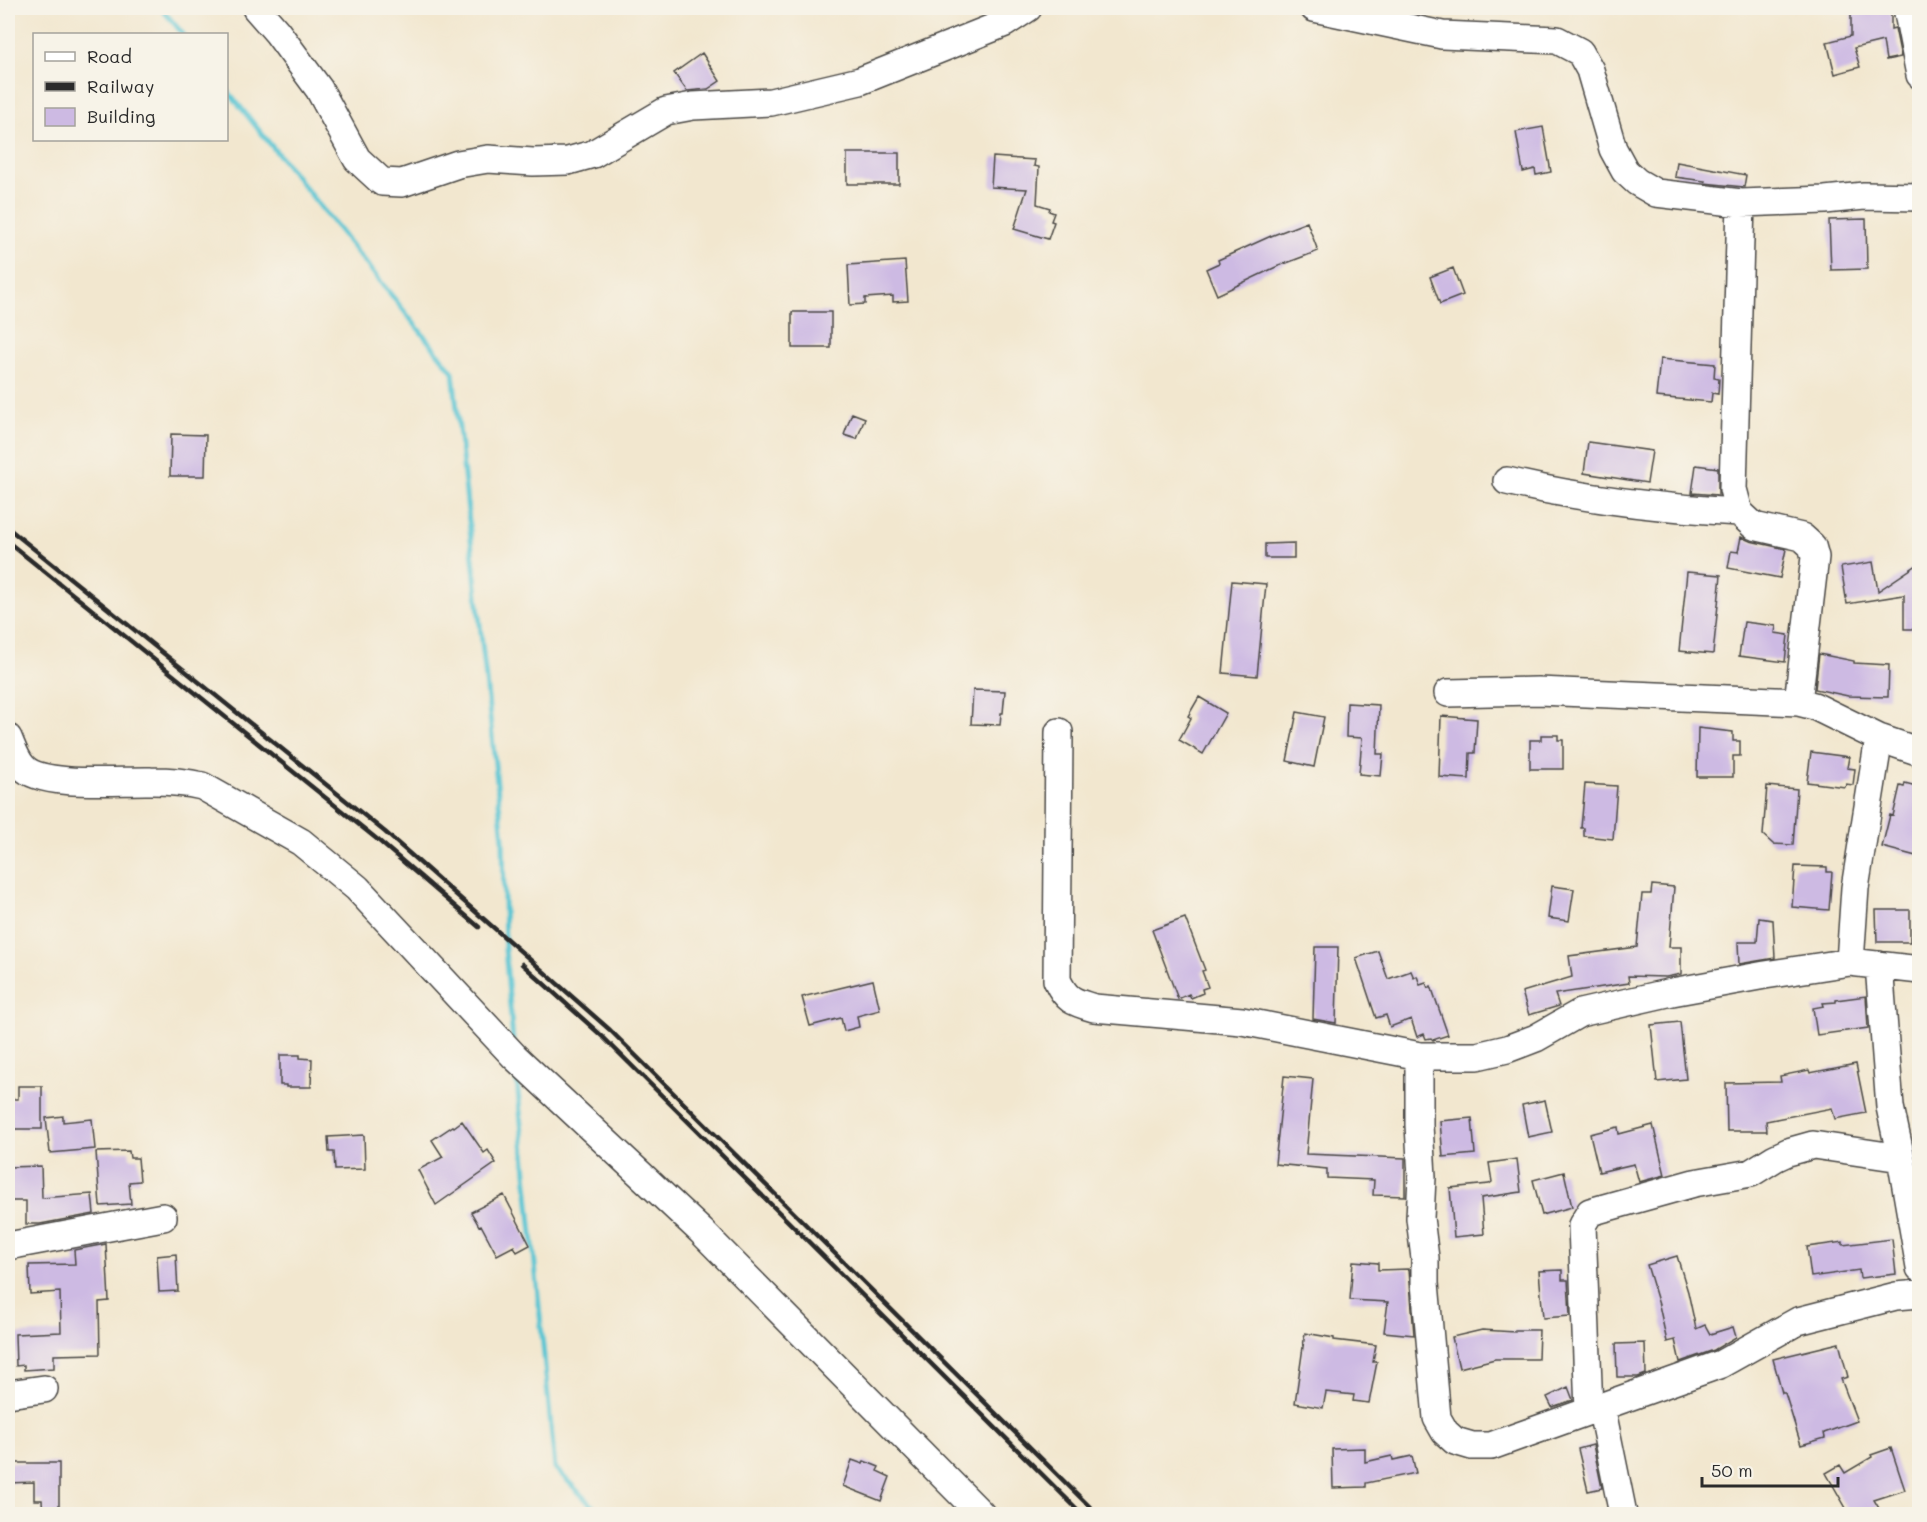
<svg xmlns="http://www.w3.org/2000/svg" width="1927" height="1522" viewBox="0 0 1927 1522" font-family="Mali,sans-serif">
  <rect width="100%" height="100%" fill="#f7f3e8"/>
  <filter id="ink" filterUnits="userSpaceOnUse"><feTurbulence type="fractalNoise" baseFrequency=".0167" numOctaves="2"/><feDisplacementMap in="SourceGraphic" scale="12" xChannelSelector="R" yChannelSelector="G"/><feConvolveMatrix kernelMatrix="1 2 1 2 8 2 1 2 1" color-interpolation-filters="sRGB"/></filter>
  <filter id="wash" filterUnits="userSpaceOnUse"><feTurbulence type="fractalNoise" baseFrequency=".008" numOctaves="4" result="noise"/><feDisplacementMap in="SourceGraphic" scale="24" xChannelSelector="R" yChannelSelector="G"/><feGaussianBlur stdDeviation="1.35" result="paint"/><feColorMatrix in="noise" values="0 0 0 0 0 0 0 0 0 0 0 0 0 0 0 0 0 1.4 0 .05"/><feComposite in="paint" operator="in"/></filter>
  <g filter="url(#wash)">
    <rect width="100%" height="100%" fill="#f2e7cf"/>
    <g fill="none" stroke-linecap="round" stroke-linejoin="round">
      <!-- stream -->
      <path stroke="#59c5d3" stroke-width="5" d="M161 8 183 34
        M226 89 453 372 503 839 505 949 513 1041
        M516 1071 555 1468 600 1514"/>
    </g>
    <g id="blocks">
      <!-- building -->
      <path fill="#cdbae3" d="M1851 8H1891V29L1895 28 1901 57 1886 60 1883 41 1854 48 1860 67 1835 74 1827 42 1851 36Z
        M702 53 720 81 708 89 687 91 674 73Z
        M1543 127 1551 172 1536 175 1535 169 1523 172 1516 132Z
        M847 153H899V184H847Z
        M993 157 1035 160 1034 166 1039 167 1037 204 1050 208 1049 211 1054 213 1051 221 1054 222 1048 239 1014 229 1027 189 991 187Z
        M1677 162 1746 175 1744 187 1704 183 1705 181 1675 177Z
        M1866 219 1867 269 1831 270 1829 220Z
        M1307 222 1318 251 1276 267 1217 295 1206 269 1219 263 1218 260 1271 236Z
        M905 261 908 301 893 302V296L865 298V304L850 305 848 265Z
        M1453 268 1463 295 1440 304 1430 277Z
        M792 312H831V348H792Z
        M1660 359 1715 364 1714 378 1719 379 1718 394 1712 393 1711 402 1656 397Z
        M852 413 865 418 857 439 844 435Z
        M171 434 206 435 205 476H170Z
        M1588 442 1652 451 1647 483 1584 473Z
        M1696 465 1718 468V495L1692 493Z
        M1741 537 1750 541 1786 549 1780 578 1728 568 1731 551 1738 552Z
        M1294 543V558H1265V544Z
        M1873 562 1878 591 1920 563V629H1904V595L1847 604 1841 567Z
        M1687 572 1721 575 1713 654 1679 651Z
        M1232 581 1266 584 1257 676 1223 673Z
        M1744 622 1776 626 1775 633 1788 635 1785 662 1739 656Z
        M1819 654 1854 661V663L1889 665 1888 697 1848 696 1815 689Z
        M973 690 1005 691 1003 713H1001L1000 725 971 724Z
        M1199 697 1226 713 1203 754 1179 740 1191 718 1188 716Z
        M1347 703 1379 705 1377 754H1383L1381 776 1359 774 1362 738 1346 737Z
        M1297 712 1324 717 1314 767 1287 761Z
        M1441 716 1477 719 1475 753H1470L1469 779 1439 777Z
        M1698 728 1733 732V741H1740V756H1733V777H1697Z
        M1541 735H1558V740H1563V769H1530V740H1541Z
        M1811 752 1849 757 1847 768 1855 769 1853 785 1846 784 1845 787 1807 782Z
        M1905 783 1920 787V843L1916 856 1882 847 1890 815 1893 816 1900 786 1904 787Z
        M1585 784 1617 786 1613 839 1584 836V828H1581Z
        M1767 786 1797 789 1793 845 1773 844 1763 835Z
        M1795 866 1827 867V872H1832L1829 910 1792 907Z
        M1652 885 1674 887 1669 947H1681V974L1666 977 1628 976 1629 983 1555 994 1559 1006 1529 1015 1522 992 1572 977 1569 956 1637 947 1642 894H1651Z
        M1552 886 1574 889 1569 921 1548 918Z
        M1876 910H1910V942H1877Z
        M1185 918 1205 970 1202 971 1208 987 1202 989 1203 993 1191 998 1189 994 1178 999 1152 930Z
        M1759 918 1773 920 1775 958 1739 964 1738 942H1757Z
        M1315 947H1338L1336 1023 1313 1019Z
        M1378 951 1388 979 1411 971 1414 978 1417 976 1420 985 1426 983 1428 988 1431 986 1448 1035 1433 1040 1431 1038 1426 1039 1424 1034 1417 1037 1411 1019 1390 1027 1386 1015 1376 1018 1356 958Z
        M873 980 880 1010 857 1016 859 1027 844 1031 841 1018 810 1026 802 997Z
        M1866 996 1868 1028 1817 1035 1813 1008 1824 1006 1823 1003 1836 1002V1000Z
        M1680 1022 1686 1079 1657 1082 1651 1025Z
        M280 1055H300V1058L312 1059 311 1087H286V1085H280Z
        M1856 1064 1866 1113 1835 1119 1832 1108 1766 1121 1767 1131H1727L1726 1083 1781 1082 1780 1076 1809 1070 1810 1073Z
        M1284 1076 1313 1079 1306 1154 1405 1158V1196L1373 1195 1374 1180 1327 1178V1169L1275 1164Z
        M18 1086H42V1129H10V1116H8V1099H18Z
        M1545 1100 1552 1132 1528 1137 1522 1105Z
        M63 1116V1122L92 1119 95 1149 50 1153 46 1118Z
        M1472 1118 1475 1154 1443 1157 1440 1121Z
        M462 1121 484 1153 488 1150 496 1163 436 1205 418 1170 443 1157 432 1140 453 1126 454 1127Z
        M1653 1125 1665 1175 1639 1182 1634 1164 1599 1172 1590 1134 1618 1127 1619 1134Z
        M364 1135 365 1169 335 1170 334 1152H329L328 1137Z
        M129 1151 130 1158H138L140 1181 129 1182 131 1204 100 1206 96 1152Z
        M1517 1159 1521 1192 1481 1198 1484 1234 1454 1237 1450 1188 1489 1184 1492 1182 1489 1163Z
        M41 1166 42 1198 92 1194 94 1214 40 1224H26V1201H8V1167Z
        M1564 1172 1572 1207 1542 1215 1533 1180Z
        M504 1195 530 1245 517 1252 514 1246 497 1255 481 1225 479 1226 471 1212Z
        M1892 1239 1896 1274 1860 1278 1859 1270 1811 1277 1807 1247 1843 1242V1245Z
        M106 1244 109 1301 99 1302 100 1354 54 1355V1368L24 1370V1365L16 1366 15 1334 61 1332 60 1292 30 1294 29 1265 75 1264 74 1250Z
        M176 1254 178 1291 159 1292 157 1256Z
        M1677 1256 1688 1292 1696 1329 1705 1325 1710 1334 1733 1327 1736 1337 1714 1350 1680 1362 1675 1340 1667 1342 1659 1305 1647 1265Z
        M1353 1261 1378 1263V1270L1409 1269 1414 1335 1384 1332 1388 1302 1350 1300Z
        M1562 1270V1280H1568L1570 1316 1543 1318 1539 1271Z
        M1482 1330 1515 1332V1330H1539L1538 1359H1495L1459 1368 1452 1337Z
        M1305 1333 1334 1338V1340L1376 1345 1373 1362H1377L1369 1403 1353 1401 1354 1395 1326 1392 1323 1408 1295 1403Z
        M1645 1343 1646 1374 1638 1377H1617L1616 1344Z
        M1839 1343 1848 1377 1841 1379 1857 1421 1824 1433 1825 1438 1801 1445 1785 1393H1782L1773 1359Z
        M1568 1387 1573 1400 1552 1407 1547 1397Z
        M1593 1445 1602 1488 1588 1491 1578 1449Z
        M1365 1448V1462L1392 1456 1393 1460 1412 1456 1416 1473 1366 1483V1487L1333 1488 1332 1449Z
        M1891 1448 1905 1490 1874 1500 1883 1515H1850L1826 1473 1840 1465 1845 1473 1872 1457 1871 1455Z
        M852 1460 863 1464 864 1461 879 1467 877 1471 890 1477 881 1501 843 1486Z
        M8 1463H59V1515H43L42 1500H34V1482L8 1483Z"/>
    </g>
  </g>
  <g filter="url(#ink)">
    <use href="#blocks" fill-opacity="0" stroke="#494744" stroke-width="1.5"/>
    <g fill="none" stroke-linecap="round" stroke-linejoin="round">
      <!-- minor casing -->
      <g stroke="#494744" stroke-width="30">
        <path id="minor" d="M256 8 277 32 319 89 357 159 382 182 402 183 458 164 488 159 533 162 568 161 593 154 666 111 693 106 771 102 860 81 1005 23 1028 8
          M1314 8 1442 35 1557 40 1580 52 1590 70 1613 149 1625 171 1637 182 1656 193 1741 203 1825 200 1864 196 1920 197
          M1907 8 1920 75
          M1741 203 1733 489 1739 512 1754 526 1802 537 1812 546 1815 557 1798 702
          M1507 481C1583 499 1661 508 1739 512
          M1448 693 1538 691 1798 702 1814 706 1879 738 1920 752
          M1059 732 1057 980C1066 1000 1073 1002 1094 1008L1242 1021 1420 1056H1477L1507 1049 1536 1038 1580 1013 1672 992 1765 975 1850 962 1920 970
          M8 738C12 747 16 760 23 767 42 788 122 780 151 781 168 781 185 782 202 786L301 842 357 888 515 1057 701 1231 981 1514
          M1850 962 1855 888 1879 738
          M1879 965 1890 1107 1901 1158 1920 1268
          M1420 1056 1419 1061V1125L1422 1177 1420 1218 1425 1258V1283L1437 1418 1445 1432 1455 1441 1472 1446H1491L1721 1364 1798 1321 1896 1296 1920 1294
          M8 1246 163 1217
          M8 1394 44 1389
          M1601 1406 1623 1514
          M1589 1411 1582 1225 1590 1212 1694 1183 1751 1173 1775 1158 1788 1152 1813 1145 1901 1158"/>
      </g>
      <!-- minor -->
      <use href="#minor" stroke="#fff" stroke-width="27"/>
      <!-- rail -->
      <path stroke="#2b2b2b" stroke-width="4.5" d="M8 528 385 832 610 1030 1097 1514
        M8 542 378 840 479 927
        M522 964 603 1037 1082 1514"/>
    </g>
  </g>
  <!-- margin -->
  <rect width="1927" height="1522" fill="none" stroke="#f7f3e8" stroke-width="30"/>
  <!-- legend -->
  <rect x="33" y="33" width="195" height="108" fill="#f7f3e8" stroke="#a5a39c" stroke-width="1.5"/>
  <rect x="45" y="52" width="30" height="9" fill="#ffffff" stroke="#a5a39c" stroke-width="1.5"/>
  <text x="87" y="63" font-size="18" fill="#2b2b2b">Road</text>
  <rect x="45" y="82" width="30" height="9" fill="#2b2b2b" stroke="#a5a39c" stroke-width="1.5"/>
  <text x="87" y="93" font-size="18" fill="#2b2b2b">Railway</text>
  <rect x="45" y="108" width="30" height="18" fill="#cdbae3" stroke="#a5a39c" stroke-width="1.5"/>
  <text x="87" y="123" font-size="18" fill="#2b2b2b">Building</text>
  <!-- scale -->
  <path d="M1702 1477v9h136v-9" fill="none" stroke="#2b2b2b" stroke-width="3"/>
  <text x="1711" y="1477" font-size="18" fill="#2b2b2b" stroke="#f7f3e8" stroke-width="4.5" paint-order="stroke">50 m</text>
</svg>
